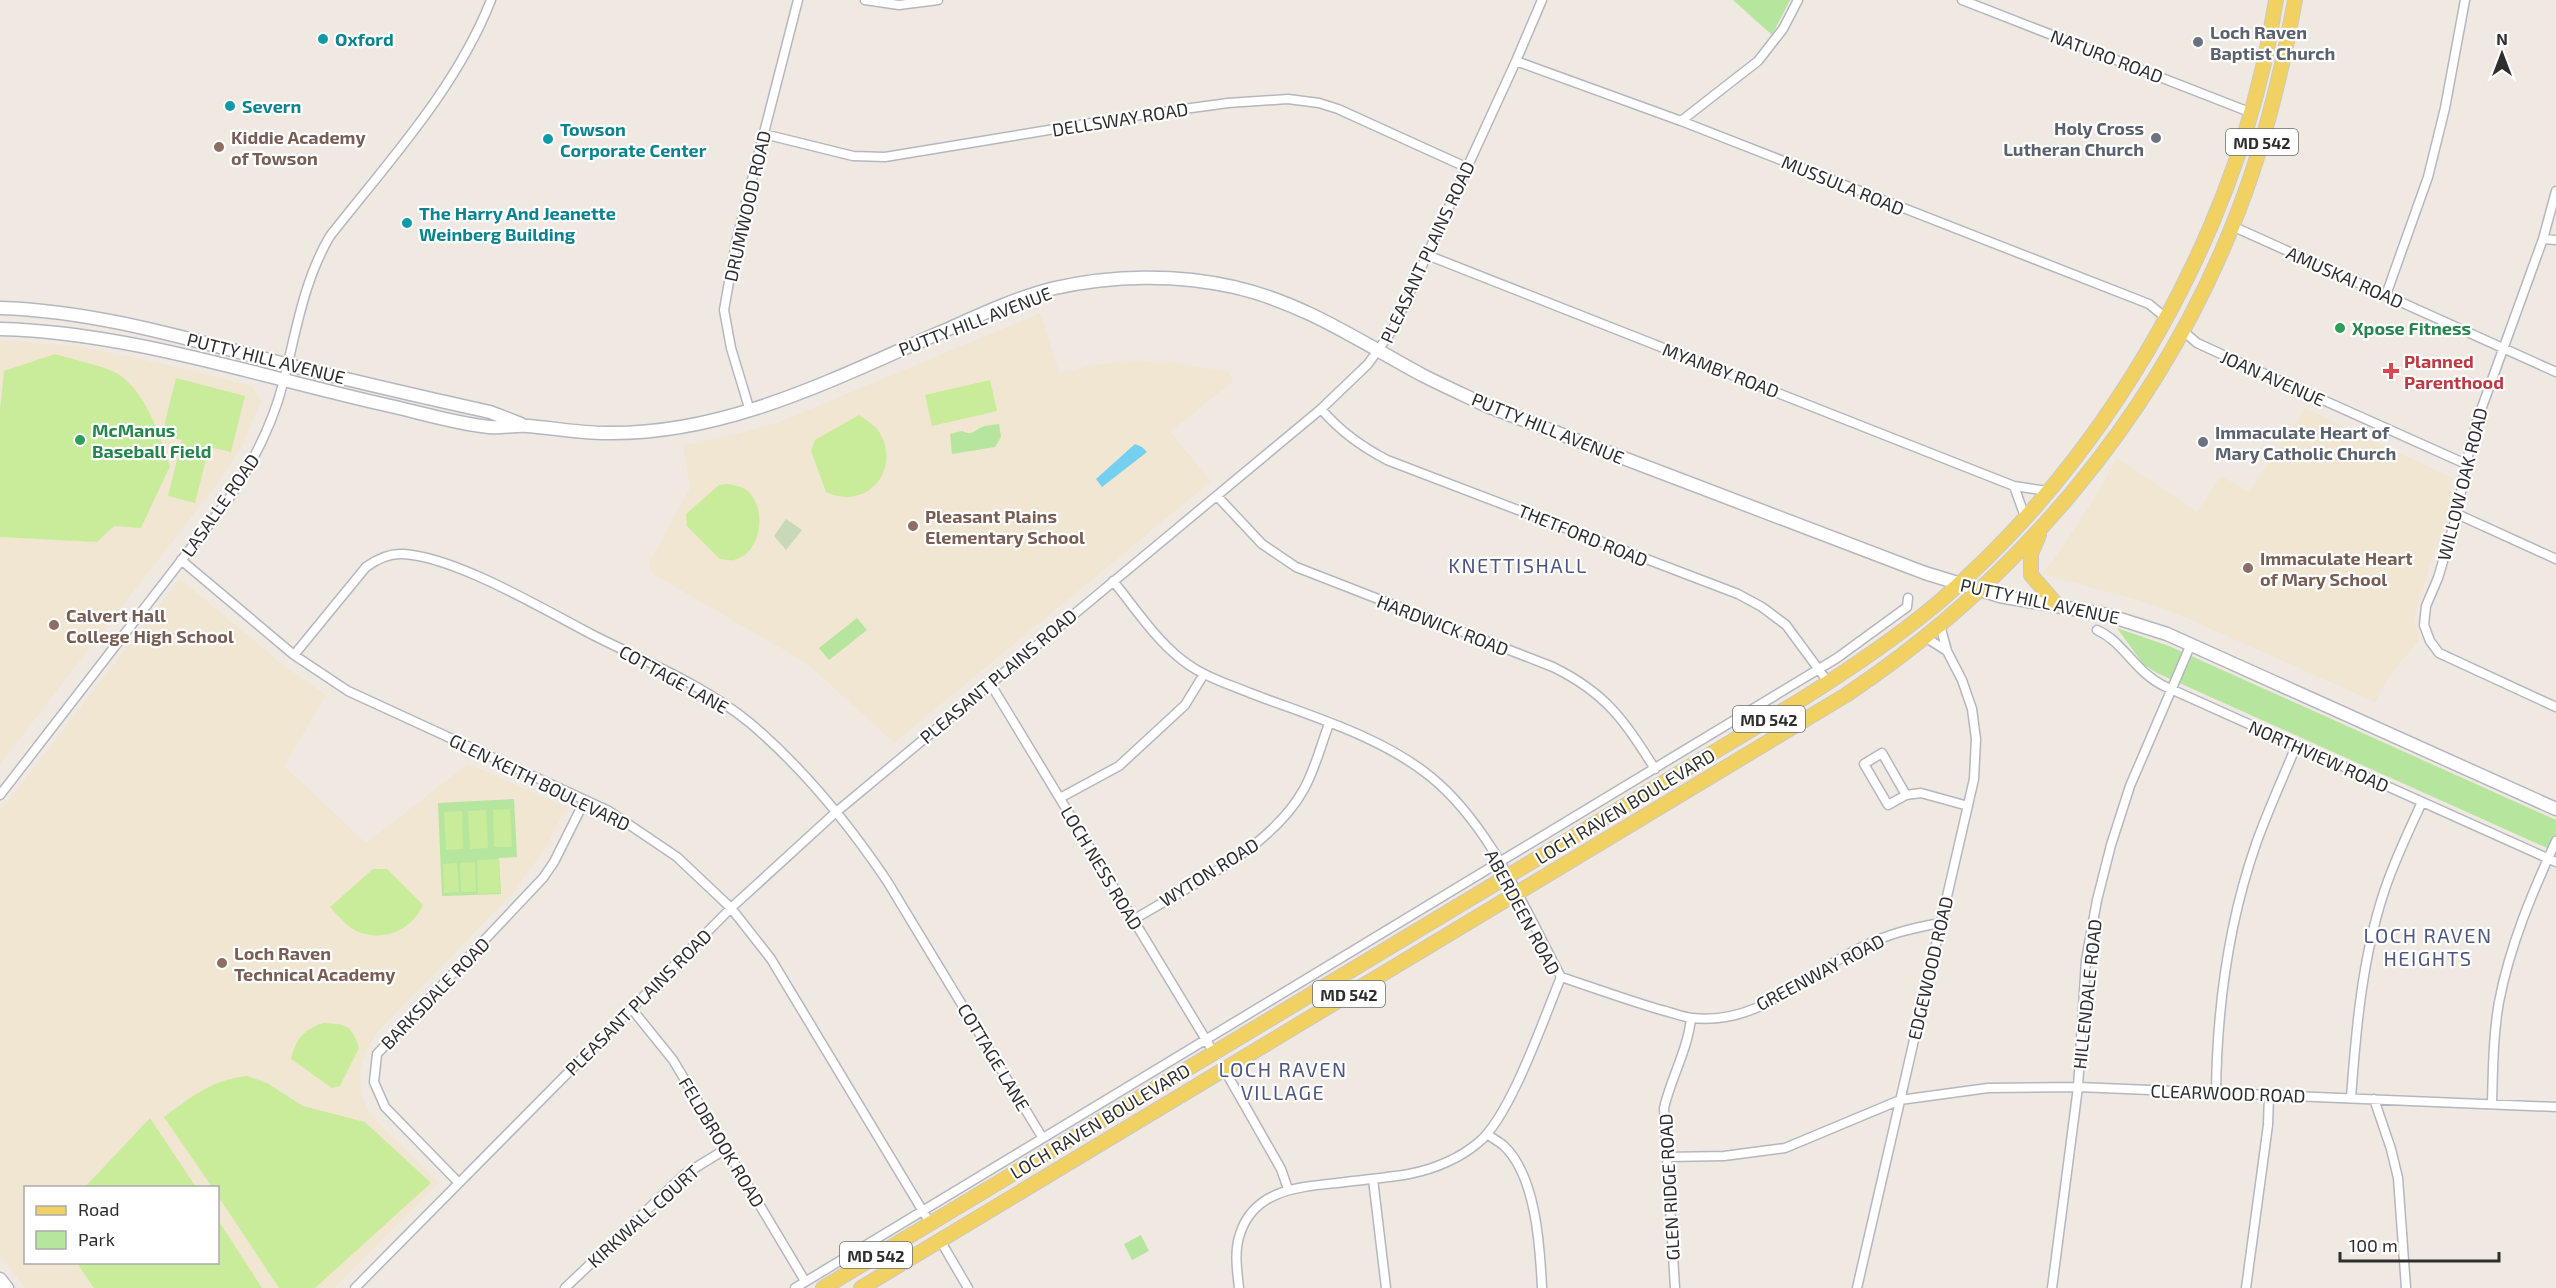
<svg xmlns="http://www.w3.org/2000/svg" width="2556" height="1288" viewBox="0 0 2556 1288" font-family="'Exo 2',sans-serif">
  <rect width="100%" height="100%" fill="#efe9e1"/>
  <!-- education -->
  <path fill="#f0e6d1" fill-rule="evenodd" d="M1041 313 1059 373 1096 365 1131 361 1168 362 1230 372 1232 382 1170 432 1211 481 894 743 808 664 653 574 649 563 690 488 683 445 725 437 777 423Z
    M0 340 74 346 137 358 252 386 261 401 242 446 216 485 0 764Z
    M2305 408 2452 478 2448 519 2432 559 2414 618 2420 639 2389 676 2375 702 2182 616 2135 599 2042 574 2053 561 2096 496 2117 458 2197 512 2221 476 2249 492Z
    M180 579 288 669 326 695 284 766 366 843 468 764 566 807 547 846 510 896 379 1030 366 1050 360 1070 361 1090 366 1106 376 1121 439 1183 334 1288H25L0 1255V811ZM26 1188H218V1262H26Z"/>
  <!-- green -->
  <path fill="#b6e59e" d="M1733 0H1790L1772 35Z
    M999 424 1001 437 995 447 952 454 950 434 962 431C972 436 973 431 982 427 986 425 994 425 999 424Z
    M857 618 867 630 829 660 819 648Z
    M2117 628 2169 646 2556 820V852L2157 673 2143 664Z
    M514 799 517 857 499 858 501 894 442 896 438 803Z
    M1141 1235 1149 1251 1132 1260 1124 1244Z"/>
  <!-- cemetery -->
  <path fill="#c8d9b8" d="M786 519 802 530 786 550 774 536Z"/>
  <!-- pitch -->
  <path fill="#c9ec9a" d="M55 354C71 359 105 366 118 374 147 393 159 435 170 466L141 528 114 526 97 542 0 537V411L4 371Z
    M176 378 245 396 231 452 209 447 195 503 168 496 182 440 162 434Z
    M990 380 997 411 932 426 925 395Z
    M859 415C866 420 873 424 878 430 903 468 868 512 826 492L811 451 815 440Z
    M727 484C733 485 740 486 745 489 768 505 763 553 734 560 730 561 724 559 720 559L687 526 686 514 719 485Z
    M510 809 512 847H494L493 810Z
    M486 810 488 848 470 849 468 811Z
    M462 811 463 849 446 850 444 812Z
    M499 859 500 893 478 894 477 860Z
    M475 862 476 892H461L460 863Z
    M457 863 459 892 444 893 443 864Z
    M373 869H387L423 905C412 929 386 942 359 932 348 928 338 916 330 907Z
    M323 1023C346 1024 352 1025 359 1048L340 1086 332 1088 291 1059C296 1039 303 1030 323 1023Z
    M247 1076 267 1083 303 1106 365 1122 431 1183 315 1288H279L218 1196V1188L212 1187 164 1117C193 1096 211 1080 247 1076Z
    M150 1118 196 1187H85Z
    M218 1220 262 1288H94L77 1263 218 1262Z"/>
  <!-- water -->
  <path fill="#75cff0" d="M1135 444 1142 447 1147 452 1102 487 1096 479Z"/>
  <g fill="none" stroke-linecap="round" stroke-linejoin="round">
    <!-- street casing -->
    <g stroke="#b4b7c1" stroke-width="11">
      <path id="street" d="M865 0 899 5 938 0
        M1962 0 2252 113
        M1516 61 1681 121 2149 304 2166 318
        M1681 121 1758 61 1783 29 1798 0
        M764 134 853 156 885 157 1140 115 1228 103 1288 99 1319 103 1338 109 1468 168
        M2556 191 2543 239 2477 421 2466 464 2457 514 2438 578 2426 606 2424 625 2430 641 2439 653 2556 707
        M2232 226 2556 372
        M2543 239 2556 240
        M1427 255 2014 486 2047 491
        M2386 295 2428 177 2445 108 2465 0
        M2182 330 2197 343 2256 370 2466 464
        M1321 409C1341 432 1361 446 1387 460L1738 594 1762 607 1786 625 1828 682
        M750 411 731 348 724 310 736 242 798 0
        M2014 486 2025 517
        M1217 496 1262 544 1296 567 1553 667C1606 693 1624 720 1655 769
        M2457 514 2556 559
        M181 560 294 655 348 691 609 811 677 857 731 908 771 959 930 1223
        M1113 581C1137 610 1160 647 1192 667 1210 679 1231 685 1250 693 1310 716 1381 736 1431 777 1491 826 1525 910 1561 977
        M2097 630C2124 642 2134 671 2164 686L2556 862
        M1925 637 1947 651
        M294 655 366 567C377 559 389 553 403 554 456 557 543 609 591 634 644 661 704 685 750 723 803 768 848 823 887 881L1042 1137
        M990 683 1214 1053
        M0 795 228 500C253 463 273 424 284 380 296 331 304 280 330 236 388 162 456 89 491 0
        M1906 795 1882 753 1864 764 1888 805 1906 795 1921 793 1968 806
        M1060 798 1119 766 1185 705 1204 674
        M1133 920C1190 885 1271 849 1304 789 1315 769 1321 745 1329 724
        M1561 977C1594 988 1627 1000 1661 1010 1671 1012 1682 1017 1692 1018 1760 1026 1806 973 1862 947 1887 934 1913 928 1940 923
        M631 1008 673 1060 805 1281
        M1224 1069 1281 1169 1288 1189
        M2216 1093C2217 1007 2228 924 2256 844 2268 810 2283 778 2296 746
        M2351 1098C2356 1030 2362 960 2383 895 2393 863 2408 833 2422 802
        M2374 1099 2391 1149 2398 1178 2406 1288
        M2492 1104C2493 1070 2493 1036 2499 1002 2510 945 2532 893 2556 841
        M1487 1134C1492 1138 1498 1141 1503 1145 1536 1175 1540 1246 1542 1288
        M1666 1157 1724 1156 1785 1148 1900 1100 1988 1088 2078 1087 2556 1107
        M1373 1179 1386 1288
        M459 1183 385 1107 374 1082 377 1054 543 878 554 862 585 800
        M940 1240 968 1288
        M355 1288 731 908 835 813 1321 409 1368 364 1393 329 1516 61 1542 0
        M565 1288 685 1174 726 1149
        M795 1288 1837 658 1907 607 1908 598
        M1239 1288C1237 1270 1234 1251 1240 1234 1254 1190 1298 1187 1337 1183 1361 1180 1385 1178 1409 1174 1434 1169 1459 1159 1479 1142 1511 1115 1544 1018 1561 977
        M1675 1288 1664 1108C1671 1078 1688 1049 1691 1018
        M1857 1288 1974 779 1976 739 1972 709 1962 680 1947 651 1940 625
        M2052 1288 2078 1087 2086 960 2097 900 2111 845 2130 786 2191 644
        M2246 1288 2268 1125 2269 1095"/>
    </g>
    <!-- secondary casing -->
    <g stroke="#b4b7c1" stroke-width="15">
      <path id="secondary" d="M0 308C98 311 191 340 285 364 353 381 422 397 490 412L521 424
        M0 329C127 332 258 376 382 404 415 411 456 424 489 427 502 428 515 425 528 426 554 428 579 433 606 433 728 435 837 377 946 330 982 314 1018 297 1055 288 1113 275 1176 274 1234 287 1304 303 1361 342 1424 376 1444 386 1466 396 1487 406L1925 573 2000 596 2107 615 2167 634 2556 809
        M0 1279 7 1288"/>
    </g>
    <!-- primary casing -->
    <g stroke="#c9c9c9" stroke-width="16">
      <path id="primary" d="M2039 535 2031 554V575L2057 605
        M823 1288 1799 701C1847 671 1895 639 1939 602 2113 453 2241 226 2276 0
        M861 1288 1846 695C2017 581 2155 418 2232 227 2262 154 2281 77 2295 0"/>
    </g>
    <!-- street -->
    <use href="#street" stroke="#fff" stroke-width="8"/>
    <!-- secondary -->
    <use href="#secondary" stroke="#fff" stroke-width="12"/>
    <!-- primary -->
    <use href="#primary" stroke="#f2d163" stroke-width="14"/>
  </g>
  <!-- markers -->
  <g fill="#0f9aa8" stroke="#fff" stroke-width="2">
    <circle cx="323" cy="39" r="6"/>
    <circle cx="230" cy="106" r="6"/>
    <circle cx="548" cy="139" r="6"/>
    <circle cx="407" cy="223" r="6"/>
  </g>
  <g fill="#6b7280" stroke="#fff" stroke-width="2">
    <circle cx="2198" cy="42" r="6"/>
    <circle cx="2156" cy="138" r="6"/>
    <circle cx="2203" cy="442" r="6"/>
  </g>
  <g fill="#8d6e63" stroke="#fff" stroke-width="2">
    <circle cx="219" cy="147" r="6"/>
    <circle cx="913" cy="526" r="6"/>
    <circle cx="2248" cy="568" r="6"/>
    <circle cx="54" cy="625" r="6"/>
    <circle cx="222" cy="963" r="6"/>
  </g>
  <g fill="#2e9e5b" stroke="#fff" stroke-width="2">
    <circle cx="2340" cy="328" r="6"/>
    <circle cx="80" cy="440" r="6"/>
  </g>
  <path fill="#e0444e" stroke="#fff" stroke-width="2" d="M2388 362h6v6h6v6h-6v6h-6v-6h-6v-6h6z"/>
  <g text-anchor="middle" dominant-baseline="central" stroke-width="4.5" stroke-linejoin="round" paint-order="stroke">
    <!-- shield labels -->
    <g fill="#fff" stroke="#6d6d6d" stroke-width="1.5">
      <rect x="2226" y="129" width="72" height="26" rx="4.5"/>
      <rect x="1733" y="706" width="72" height="26" rx="4.5"/>
      <rect x="1313" y="981" width="72" height="26" rx="4.5"/>
      <rect x="840" y="1242" width="72" height="26" rx="4.5"/>
    </g>
    <g font-size="16" font-weight="bold" fill="#2e2e2e">
      <text x="2262" y="142">MD 542</text>
      <text x="1769" y="719">MD 542</text>
      <text x="1349" y="994">MD 542</text>
      <text x="876" y="1255">MD 542</text>
    </g>
    <!-- worship labels -->
    <g font-size="18" font-weight="bold" fill="#5b616d" stroke="#fff" text-anchor="start">
      <text x="2210" y="32">Loch Raven<tspan x="2210" dy="21">Baptist Church</tspan></text>
      <text x="2144" y="128" text-anchor="end">Holy Cross<tspan x="2144" dy="21">Lutheran Church</tspan></text>
      <text x="2215" y="432">Immaculate Heart of<tspan x="2215" dy="21">Mary Catholic Church</tspan></text>
    </g>
    <!-- culture labels -->
    <g font-size="18" font-weight="bold" fill="#0d838f" stroke="#fff" text-anchor="start">
      <text x="335" y="39">Oxford</text>
      <text x="242" y="106">Severn</text>
      <text x="560" y="129">Towson<tspan x="560" dy="21">Corporate Center</tspan></text>
      <text x="419" y="213">The Harry And Jeanette<tspan x="419" dy="21">Weinberg Building</tspan></text>
    </g>
    <!-- street labels -->
    <g font-size="18" fill="#2e2e2e" stroke="#fff">
      <text transform="translate(2107 56) rotate(21)">NATURO ROAD</text>
      <text transform="translate(1120 119) rotate(-9)">DELLSWAY ROAD</text>
      <text transform="translate(1843 185) rotate(22)">MUSSULA ROAD</text>
      <text transform="translate(747 206) rotate(-77)">DRUMWOOD ROAD</text>
      <text transform="translate(1427 252) rotate(-65)">PLEASANT PLAINS ROAD</text>
      <text transform="translate(2345 277) rotate(24)">AMUSKAI ROAD</text>
      <text transform="translate(975 321) rotate(-21)">PUTTY HILL AVENUE</text>
      <text transform="translate(266 358) rotate(14)">PUTTY HILL AVENUE</text>
      <text transform="translate(1721 370) rotate(21)">MYAMBY ROAD</text>
      <text transform="translate(2273 378) rotate(24)">JOAN AVENUE</text>
      <text transform="translate(1548 428) rotate(22)">PUTTY HILL AVENUE</text>
      <text transform="translate(2462 484) rotate(-76)">WILLOW OAK ROAD</text>
      <text transform="translate(220 505) rotate(-55)">LASALLE ROAD</text>
      <text transform="translate(1583 535) rotate(22)">THETFORD ROAD</text>
      <text transform="translate(2040 601) rotate(12)">PUTTY HILL AVENUE</text>
      <text transform="translate(1443 625) rotate(21)">HARDWICK ROAD</text>
      <text transform="translate(998 676) rotate(-40)">PLEASANT PLAINS ROAD</text>
      <text transform="translate(674 679) rotate(29)">COTTAGE LANE</text>
      <text transform="translate(2319 756) rotate(24)">NORTHVIEW ROAD</text>
      <text transform="translate(540 782) rotate(26)">GLEN KEITH BOULEVARD</text>
      <text transform="translate(1625 806) rotate(-31)">LOCH RAVEN BOULEVARD</text>
      <text transform="translate(1102 868) rotate(59)">LOCH NESS ROAD</text>
      <text transform="translate(1209 872) rotate(-32)">WYTON ROAD</text>
      <text transform="translate(1523 912) rotate(62)">ABERDEEN ROAD</text>
      <text transform="translate(1930 968) rotate(-77)">EDGEWOOD ROAD</text>
      <text transform="translate(1820 972) rotate(-28)">GREENWAY ROAD</text>
      <text transform="translate(435 993) rotate(-46)">BARKSDALE ROAD</text>
      <text transform="translate(2087 994) rotate(-84)">HILLENDALE ROAD</text>
      <text transform="translate(638 1002) rotate(-45)">PLEASANT PLAINS ROAD</text>
      <text transform="translate(994 1057) rotate(59)">COTTAGE LANE</text>
      <text transform="translate(2228 1093) rotate(2)">CLEARWOOD ROAD</text>
      <text transform="translate(1100 1121) rotate(-31)">LOCH RAVEN BOULEVARD</text>
      <text transform="translate(722 1142) rotate(59)">FELDBROOK ROAD</text>
      <text transform="translate(1669 1187) rotate(-93)">GLEN RIDGE ROAD</text>
      <text transform="translate(643 1216) rotate(-42)">KIRKWALL COURT</text>
    </g>
    <!-- education labels -->
    <g font-size="18" font-weight="bold" fill="#785e54" stroke="#fff" text-anchor="start">
      <text x="231" y="137">Kiddie Academy<tspan x="231" dy="21">of Towson</tspan></text>
      <text x="925" y="516">Pleasant Plains<tspan x="925" dy="21">Elementary School</tspan></text>
      <text x="2260" y="558">Immaculate Heart<tspan x="2260" dy="21">of Mary School</tspan></text>
      <text x="66" y="615">Calvert Hall<tspan x="66" dy="21">College High School</tspan></text>
      <text x="234" y="953">Loch Raven<tspan x="234" dy="21">Technical Academy</tspan></text>
    </g>
    <!-- leisure labels -->
    <g font-size="18" font-weight="bold" fill="#27864d" stroke="#fff" text-anchor="start">
      <text x="2352" y="328">Xpose Fitness</text>
      <text x="92" y="430">McManus<tspan x="92" dy="21">Baseball Field</tspan></text>
    </g>
    <!-- health labels -->
    <g font-size="18" font-weight="bold" fill="#be3a42" stroke="#fff" text-anchor="start">
      <text x="2404" y="361">Planned<tspan x="2404" dy="21">Parenthood</tspan></text>
    </g>
    <!-- neighbourhood labels -->
    <g font-size="20" letter-spacing="1.5" fill="#4d5680" stroke="#fff">
      <text x="1518" y="565">KNETTISHALL</text>
      <text x="2428" y="935">LOCH RAVEN<tspan x="2428" dy="23">HEIGHTS</tspan></text>
      <text x="1283" y="1069">LOCH RAVEN<tspan x="1283" dy="23">VILLAGE</tspan></text>
    </g>
  </g>
  <!-- legend -->
  <rect x="24" y="1186" width="195" height="78" fill="#ffffff" stroke="#ababab" stroke-width="1.5"/>
  <rect x="36" y="1206" width="30" height="9" fill="#f2d163" stroke="#ababab" stroke-width="1.5"/>
  <text x="78" y="1216" font-size="18" fill="#2e2e2e">Road</text>
  <rect x="36" y="1231" width="30" height="18" fill="#b6e59e" stroke="#ababab" stroke-width="1.5"/>
  <text x="78" y="1246" font-size="18" fill="#2e2e2e">Park</text>
  <!-- north arrow -->
  <g transform="translate(2502 54)" stroke="#ffffff" stroke-width="4.5" paint-order="stroke">
  <path d="M0-4.5L10 22L0 15L-10 22Z" fill="#2e2e2e"/>
  <text y="-9" font-size="16" font-weight="bold" text-anchor="middle" fill="#2e2e2e">N</text>
  </g>
  <!-- scale -->
  <path d="M2340 1252v9h159v-9" fill="none" stroke="#2e2e2e" stroke-width="3"/>
  <text x="2349" y="1252" font-size="18" fill="#2e2e2e" stroke="#ffffff" stroke-width="4.5" paint-order="stroke">100 m</text>
</svg>
